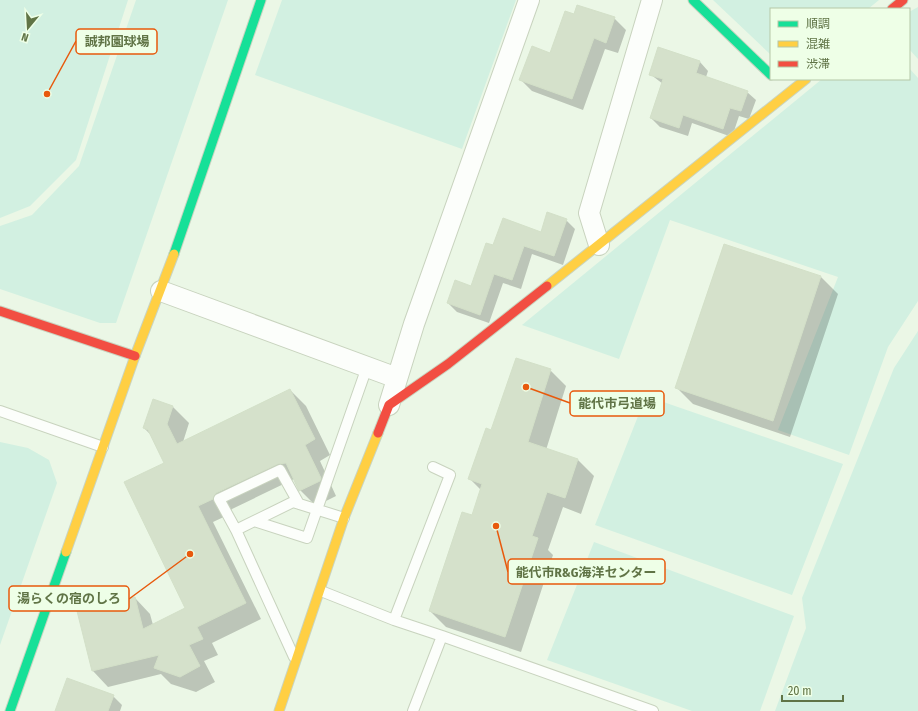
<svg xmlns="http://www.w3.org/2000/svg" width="918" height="711" viewBox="0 0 918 711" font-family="'Fira Sans Condensed','Noto Sans JP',sans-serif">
  <rect width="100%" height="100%" fill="#ebf7e6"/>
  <!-- green -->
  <path fill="#d2f0e1" d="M0 0H128L76 160 30 206 0 218Z
    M136 0H228L116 323H100L0 289V226L32 215 79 166Z
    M282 0H516L462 149 255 75Z
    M713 0H879L868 9H771V55Z
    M918 7V59L909 49V12Z
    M909 68 918 78V301L888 347 849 455 778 430 838 277 670 220 619 359 522 325 822 79H909Z
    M918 331V711H775L806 628 802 598 894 368Z
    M646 396 843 464 792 595 595 525Z
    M0 442 28 448 49 460 57 483 0 645Z
    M594 542 794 616 760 711H692L547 660Z"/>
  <!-- shadow -->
  <path fill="#0003" d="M575 15 614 18 626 30 618 53 605 49 583 110 532 91 521 80 551 54Z
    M659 49 700 62 708 71 706 77 747 92 756 100 749 119 739 116 732 137 692 123 688 136 660 127 651 118 663 84 650 74Z
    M566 220 575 229 563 265 532 254 521 289 503 283 489 323 457 312 448 303 472 287 494 246 541 233Z
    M724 245 821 277 838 294 790 437 693 404 676 387Z
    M550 370 566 386 546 450 578 460 594 476 581 514 563 507 548 550 553 555 521 652 446 627 430 611 473 516 481 490 470 479 492 431Z
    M290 390 306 406 330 455 320 461 336 496 316 506 300 490 294 479 232 509 228 515 213 522 261 619 212 643 218 655 204 661 215 682 196 692 171 684 161 674 108 687 93 671 78 612 135 598 150 614 153 625 186 609 165 463 151 435 144 428 154 401 173 407 189 423 183 442Z
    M113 696 122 705 120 711H57Z"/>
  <!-- building -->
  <path fill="#d5e1cb" stroke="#d3e0c8" d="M577 5 615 17 606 43 594 38 572 99 519 80 532 46 550 53 565 11 574 14Z
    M658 47 700 61 696 73 748 91 741 111 730 108 723 129 683 115 679 128 650 118 663 79 649 75Z
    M547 212 567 219 554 256 524 246 512 280 494 274 480 315 447 303 455 280 471 286 486 243 493 245 503 218 541 232Z
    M724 244 821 276 773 421 675 388Z
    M516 358 551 369 528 442 578 459 565 498 547 492 532 536 538 538 505 637 429 611 462 512 472 515 482 484 468 479 486 428 491 430Z
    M290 389 315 439 305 445 321 478 320 481 299 491 286 463 278 464 216 493 213 499 198 506 246 603 197 627 203 639 189 645 200 666 180 677 154 668 159 655 92 671 77 611 135 597 143 629 185 608 124 482 164 463 148 430 143 428 153 399 173 406 167 424 177 444Z
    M67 678 114 695 108 711H55Z"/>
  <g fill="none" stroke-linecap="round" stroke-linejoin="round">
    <!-- lane casing -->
    <g stroke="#c8d3be" stroke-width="12">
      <path id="lane" d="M0 411 103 447
        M254 521 307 538 367 367
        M236 530 219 499 280 470 299 504
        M321 591 394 620 442 636 413 711
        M394 620 450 475 433 467
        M442 636 653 711
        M294 657 236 530 293 502 344 518"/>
    </g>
    <!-- street casing -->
    <g stroke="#c8d3be" stroke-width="22">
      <path id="street" d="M599 245 589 213 652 0
        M161 291 397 378
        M389 405 414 324 529 0"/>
    </g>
    <!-- fast casing -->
    <g stroke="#c9d4c0" stroke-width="11">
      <path id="fast" d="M693 0 771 75
        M174 254 261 0
        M10 711 66 552"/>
    </g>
    <!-- slow casing -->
    <g stroke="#c9d4c0" stroke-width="11">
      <path id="slow" d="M547 286 806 79
        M66 552 135 356 174 254
        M279 711 344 518 378 433"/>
    </g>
    <!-- jam casing -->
    <g stroke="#c9d4c0" stroke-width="11">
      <path id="jam" d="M892 9 903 0
        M0 311 135 356
        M378 433 389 405 448 364 547 286"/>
    </g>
    <!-- lane -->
    <use href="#lane" stroke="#fcfefb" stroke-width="10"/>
    <!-- street -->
    <use href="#street" stroke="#fcfefb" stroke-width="20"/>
    <!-- fast -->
    <use href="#fast" stroke="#16e098" stroke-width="9"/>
    <!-- slow -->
    <use href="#slow" stroke="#ffcf43" stroke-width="9"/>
    <!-- jam -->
    <use href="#jam" stroke="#f24e42" stroke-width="9"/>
  </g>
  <!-- callouts -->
  <path fill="none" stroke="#e8590c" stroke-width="1.5" d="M47 94L76 41M526 387L570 403M496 526L508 572M190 554L129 599"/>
  <g fill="#e8590c" stroke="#eeffe7" stroke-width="1.5">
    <circle cx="47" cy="94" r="4"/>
    <circle cx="526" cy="387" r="4"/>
    <circle cx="496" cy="526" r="4"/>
    <circle cx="190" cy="554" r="4"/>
  </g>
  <g fill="#eeffe7" stroke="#e8590c" stroke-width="1.5">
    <rect x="76" y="29" width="81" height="25" rx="4"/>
    <rect x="570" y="391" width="94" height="25" rx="4"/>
    <rect x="508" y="559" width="157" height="25" rx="4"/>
    <rect x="9" y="586" width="120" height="25" rx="4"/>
  </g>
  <g font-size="13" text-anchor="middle" font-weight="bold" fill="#607446">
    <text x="117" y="46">誠邦園球場</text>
    <text x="617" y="408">能代市弓道場</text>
    <text x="586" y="577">能代市R&amp;G海洋センター</text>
    <text x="69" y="603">湯らくの宿のしろ</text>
  </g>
  <!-- legend -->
  <rect x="770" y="8" width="140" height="72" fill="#eeffe7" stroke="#b5c7a7"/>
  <rect x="778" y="21" width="20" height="6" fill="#16e098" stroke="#b5c7a7"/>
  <text x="806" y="28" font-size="12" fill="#607446">順調</text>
  <rect x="778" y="41" width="20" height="6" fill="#ffcf43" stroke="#b5c7a7"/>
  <text x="806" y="48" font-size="12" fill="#607446">混雑</text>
  <rect x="778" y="61" width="20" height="6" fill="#f24e42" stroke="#b5c7a7"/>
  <text x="806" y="68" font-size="12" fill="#607446">渋滞</text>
  <!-- north arrow -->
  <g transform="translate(28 28) rotate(198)" stroke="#eeffe7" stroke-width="3" paint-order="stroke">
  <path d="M0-3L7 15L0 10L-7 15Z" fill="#607446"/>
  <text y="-6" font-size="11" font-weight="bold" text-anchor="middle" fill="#607446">N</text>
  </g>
  <!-- scale -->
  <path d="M782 695v6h61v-6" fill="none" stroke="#607446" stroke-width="2"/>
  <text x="788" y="695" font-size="12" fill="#607446" stroke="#eeffe7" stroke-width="3" paint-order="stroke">20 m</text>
</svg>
